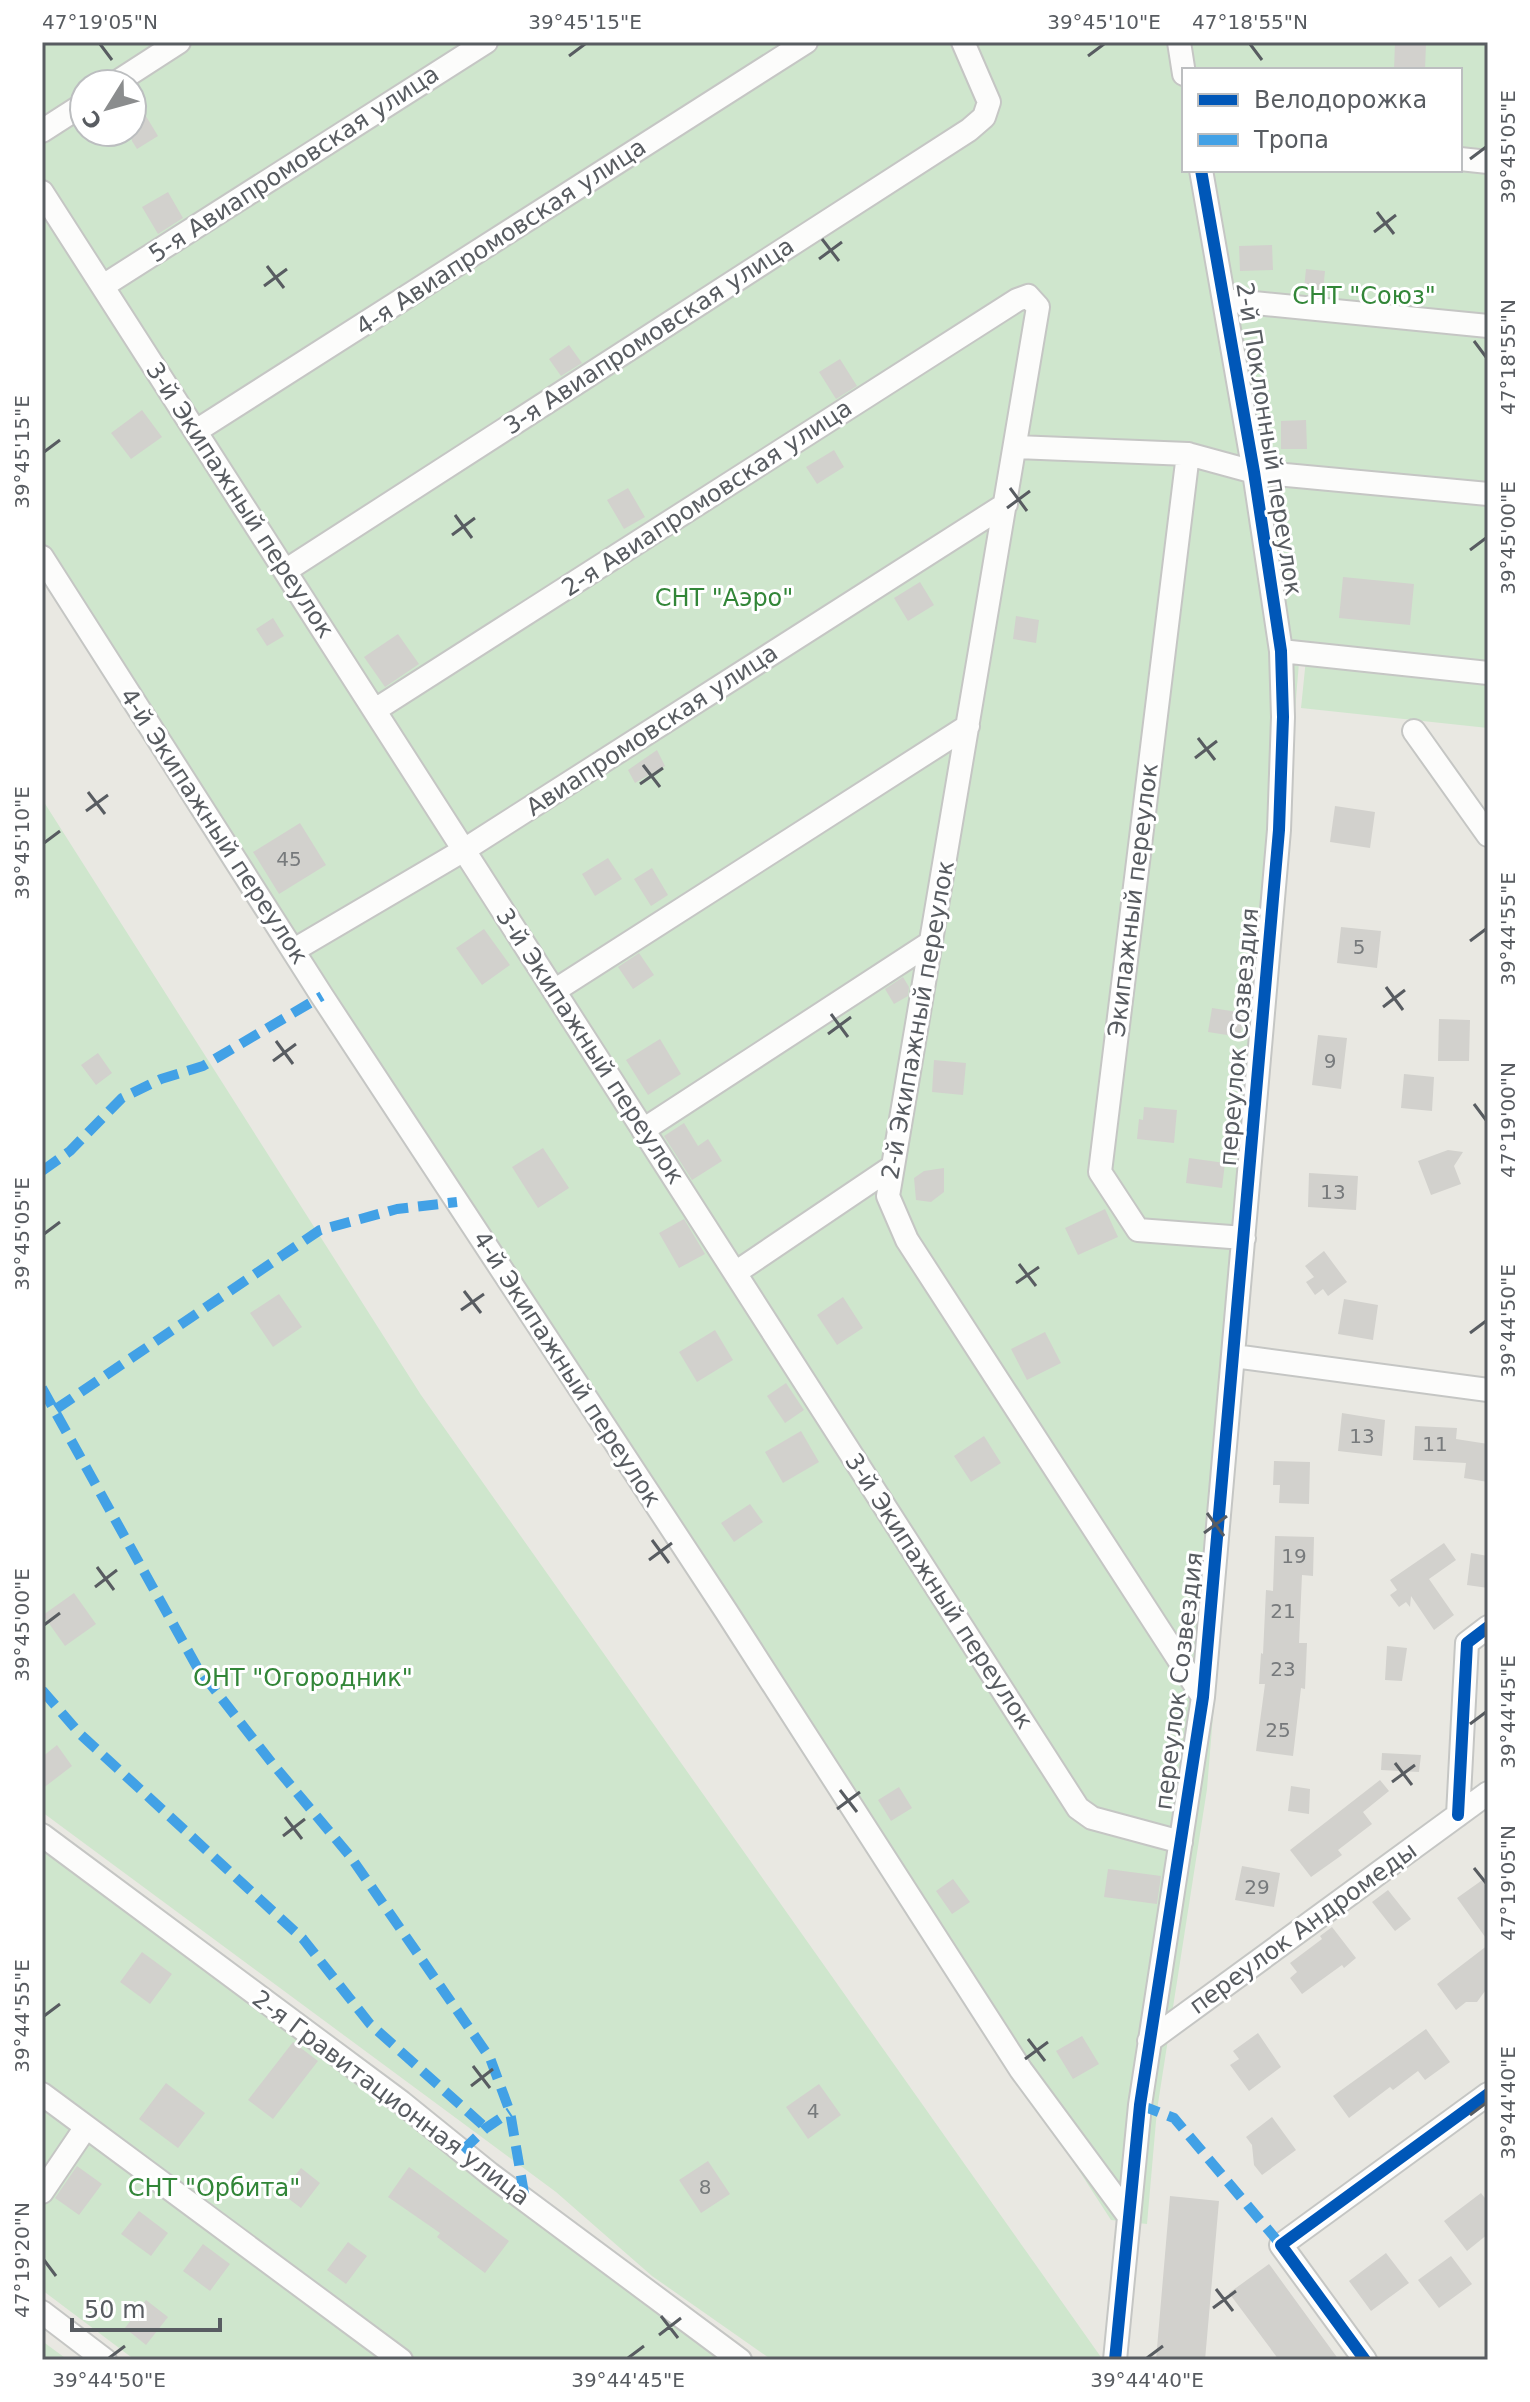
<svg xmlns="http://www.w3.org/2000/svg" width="1530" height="2402" viewBox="0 0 1530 2402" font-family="'DejaVu Sans',sans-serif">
  <rect width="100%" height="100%" fill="#e9e8e2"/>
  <!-- green -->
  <path fill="#cfe6cd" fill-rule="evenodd" d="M42 42H1488V670L1300 650 1207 1789 1157 2110 1147 2224 1111 2220 42 569ZM1184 70H1460V170H1184ZM84 84H132V132H84Z
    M1306 659 1488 679V728L1301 708Z
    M42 799 421 1395 1103 2360H772L652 2276 556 2192 42 1812Z
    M42 1846 734 2360H135L42 2290Z
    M42 2341 68 2360H42Z"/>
  <!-- building -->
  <path fill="#d2d1cd" d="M1395 42 1426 44 1425 70H1394Z
    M132 93 158 136 137 149 132 141Z
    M168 192 183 218 158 234 142 207Z
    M1272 245 1273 270 1240 271 1239 246Z
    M1306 269 1325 271 1323 291 1304 289Z
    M569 345 582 363 561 376 549 359Z
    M840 359 857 386 836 399 819 372Z
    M142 410 162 437 131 459 111 433Z
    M1306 420 1307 449H1281V421Z
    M834 450 844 467 817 484 806 467Z
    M628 488 645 517 624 529 607 500Z
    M1343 577 1414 584 1410 625 1339 618Z
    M920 582 934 605 908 621 894 598Z
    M1016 616 1039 620 1036 643 1013 639Z
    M273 618 284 636 267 646 256 629Z
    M398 634 419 664 385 687 364 657Z
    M657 750 665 766 635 783 628 770Z
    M1335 806 1375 812 1370 848 1330 842Z
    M300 823 326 865 279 894 253 852Z
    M608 858 622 879 595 896 582 874Z
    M652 868 668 895 651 906 634 879Z
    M1341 927 1381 931 1377 968 1337 963Z
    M484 929 510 965 482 985 456 948Z
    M639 953 654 975 633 989 618 967Z
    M903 977 909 987 908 996 894 1004 885 989Z
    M1212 1008 1244 1013 1240 1037 1208 1032Z
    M1439 1019 1470 1020 1469 1061H1438Z
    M1318 1035 1347 1038 1341 1089 1312 1085Z
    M660 1039 681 1074 648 1095 626 1060Z
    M98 1053 112 1073 96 1085 81 1065Z
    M934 1060 966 1063 963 1095 932 1092Z
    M1404 1074 1434 1077 1432 1111 1401 1108Z
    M1144 1107 1177 1110 1174 1143 1137 1139 1139 1119 1143 1120Z
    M684 1123 698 1146 708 1139 722 1161 692 1180 664 1136Z
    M543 1148 569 1188 538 1208 512 1167Z
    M1448 1150 1463 1152 1454 1166 1461 1184 1431 1195 1418 1161Z
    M1189 1158 1225 1163 1222 1188 1186 1183Z
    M944 1168V1192L931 1202 916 1200 914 1178 924 1171Z
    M1309 1173 1358 1176 1356 1210 1308 1207Z
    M1105 1209 1118 1237 1078 1255 1065 1228Z
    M684 1219 705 1254 679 1268 659 1233Z
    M1324 1251 1347 1282 1328 1296 1323 1289 1315 1295 1306 1282 1314 1277 1305 1266Z
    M279 1294 302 1327 273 1347 250 1313Z
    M843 1297 863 1328 837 1345 817 1315Z
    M1344 1299 1378 1305 1373 1340 1338 1334Z
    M715 1330 733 1360 697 1382 679 1352Z
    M1045 1332 1061 1363 1027 1380 1011 1349Z
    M786 1383 804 1410 785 1423 767 1396Z
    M1342 1413 1385 1420 1382 1456 1338 1451Z
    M1415 1426 1457 1428 1456 1439 1488 1444V1482L1464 1478 1466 1463 1413 1460Z
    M801 1431 819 1462 783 1483 765 1452Z
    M984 1436 1001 1463 971 1482 954 1456Z
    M1274 1461 1310 1462 1309 1504 1279 1503 1280 1485H1273Z
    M750 1504 763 1522 734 1542 721 1523Z
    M1275 1536 1314 1537 1313 1576 1302 1575 1299 1643H1307L1305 1689 1301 1688 1293 1756 1256 1751 1265 1684H1259L1261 1653 1263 1654 1266 1590 1273 1591Z
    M1444 1543 1456 1560 1429 1579 1454 1615 1434 1630 1411 1596 1410 1607 1406 1602 1399 1607 1390 1595 1397 1590 1390 1580Z
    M1471 1553 1488 1556V1588L1467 1585Z
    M74 1593 96 1624 65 1646 43 1615Z
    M1387 1646 1407 1648 1402 1681 1385 1680Z
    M57 1745 72 1766 42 1789V1757Z
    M1382 1753 1421 1755 1419 1772 1381 1770Z
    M1380 1780 1389 1791 1363 1812 1372 1824 1338 1850 1342 1855 1311 1877 1290 1850Z
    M1291 1786 1310 1789 1309 1814 1288 1811Z
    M899 1787 912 1808 891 1821 878 1800Z
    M1242 1866 1280 1873 1274 1907 1235 1900Z
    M1108 1869 1161 1876 1157 1904 1104 1897Z
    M1488 1876V1941L1457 1898Z
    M953 1879 970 1902 952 1914 936 1891Z
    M1388 1890 1411 1919 1395 1931 1372 1902Z
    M1332 1927 1356 1958 1344 1968 1342 1965 1302 1994 1290 1978 1297 1972 1290 1963 1322 1939 1320 1936Z
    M1488 1945V1987L1477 2002H1466L1456 2010 1437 1984Z
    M142 1952 172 1974 150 2004 120 1982Z
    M1426 2029 1450 2062 1425 2080 1418 2071 1393 2090 1390 2087 1349 2118 1333 2096Z
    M1258 2033 1281 2067 1249 2091 1230 2065 1239 2059 1233 2051Z
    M1082 2036 1099 2064 1073 2079 1056 2051Z
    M293 2042 318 2061 273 2119 248 2100Z
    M166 2083 205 2113 178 2148 139 2119Z
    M819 2084 841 2115 808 2139 786 2107Z
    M1272 2117 1296 2150 1262 2175 1254 2165 1252 2145 1246 2137Z
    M708 2161 730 2194 701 2213 679 2180Z
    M77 2166 102 2184 79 2215 55 2198Z
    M409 2167 509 2241 485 2273 437 2237 440 2233 388 2197Z
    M301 2168 320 2183 301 2208 281 2193Z
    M1481 2193 1488 2202V2234L1467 2251 1444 2221Z
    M1170 2196 1219 2201 1205 2360H1156Z
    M139 2211 168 2233 151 2256 121 2234Z
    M348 2242 367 2256 346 2284 327 2270Z
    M203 2244 230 2264 210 2291 183 2271Z
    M1386 2253 1409 2283 1371 2311 1349 2281Z
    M1451 2256 1472 2284 1439 2308 1418 2280Z
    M1269 2264 1339 2360H1279L1229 2293Z
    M146 2300 168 2317 146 2345 125 2328Z"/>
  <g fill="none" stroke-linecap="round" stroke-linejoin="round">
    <!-- minor casing -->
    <g stroke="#c5c6c4" stroke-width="26">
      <path id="minor" d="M1179 42 1184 74
        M114 84 179 42
        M42 131 84 104
        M1460 159 1488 162
        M42 192 1078 1808 1092 1818 1181 1842
        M103 286 486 42
        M1224 300 1488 326
        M196 431 806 42
        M1016 447 1188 454 1254 472 1488 494
        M1188 454 1100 1172 1138 1230 1244 1238
        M42 557 322 996 726 1611 1021 2070 1128 2215
        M285 571 969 130 984 117 989 102 963 42
        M1281 651 1488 673
        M375 710 1017 300 1028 296 1038 307 888 1196 907 1240 1203 1697
        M1414 731 1488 835
        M294 950 464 850 1006 504
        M554 991 968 726
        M643 1130 930 943
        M735 1273 892 1167
        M1234 1356 1488 1390
        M1458 1815 1467 1643 1488 1627
        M42 1835 401 2102 490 2174 740 2360
        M1149 2041 1488 1793
        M42 2094 401 2360
        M42 2192 86 2127
        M42 2312 105 2360
        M1115 2360 1140 2105 1203 1697 1279 830 1283 717 1281 651 1254 472 1201 170
        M1365 2360 1281 2245 1488 2094"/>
    </g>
    <!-- minor -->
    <use href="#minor" stroke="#fcfcfb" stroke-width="22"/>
    <!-- quiet -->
    <path stroke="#42a1e6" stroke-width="10" stroke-dasharray="20 10" stroke-linecap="butt" d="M42 1171 70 1151 122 1098 161 1079 203 1066 322 996
      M42 1388 197 1667 272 1763 350 1856 490 2058 510 2112 525 2199
      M56 1409 320 1230 397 1209 457 1202
      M42 1690 80 1734 303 1939 370 2024 486 2128
      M1140 2105 1174 2118 1281 2245
      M462 2151 486 2128 510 2112"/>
    <!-- cycleway casing -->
    <g stroke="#fff" stroke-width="17">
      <path id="cycleway" d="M1458 1815 1467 1643 1488 1627
        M1115 2360 1140 2105 1203 1697 1279 830 1283 717 1281 651 1254 472 1201 170
        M1365 2360 1281 2245 1488 2094"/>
    </g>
    <!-- cycleway -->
    <use href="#cycleway" stroke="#0057b8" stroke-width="12"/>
  </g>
  <!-- ticks -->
  <path fill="none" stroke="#585c61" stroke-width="3" d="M100 44 112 60M1250 44 1262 60M569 56 585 44M1088 56 1104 44M1470 159 1486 147M1377 212 1394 234M1374 232 1396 215M822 239 839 261M819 259 842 242M267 266 284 288M264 286 287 269M1474 341 1486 357M44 452 60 440M1010 488 1027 511M1007 508 1030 491M455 515 472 538M452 535 475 518M1470 550 1486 538M1198 738 1215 760M1195 758 1217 741M643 765 660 787M640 784 663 768M88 792 105 814M86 811 108 795M44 843 60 831M1470 941 1486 929M1386 987 1403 1010M1383 1007 1405 990M831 1014 848 1037M828 1034 851 1017M276 1041 293 1064M273 1061 296 1044M1474 1104 1486 1120M44 1234 60 1222M1019 1264 1036 1286M1016 1283 1039 1267M464 1291 481 1313M461 1310 484 1294M1470 1333 1486 1321M1207 1513 1224 1536M1204 1533 1227 1516M652 1540 669 1563M649 1560 672 1543M97 1567 114 1590M95 1587 117 1570M44 1625 60 1613M1470 1724 1486 1712M1395 1763 1412 1785M1392 1782 1415 1765M840 1790 857 1812M837 1809 860 1792M285 1817 302 1839M283 1836 305 1819M1474 1868 1486 1883M44 2016 60 2004M1028 2039 1045 2061M1025 2059 1048 2042M473 2066 490 2088M471 2086 493 2069M1470 2115 1486 2103M44 2260 56 2276M1216 2289 1233 2311M1213 2308 1236 2291M661 2316 678 2338M659 2335 681 2318M109 2358 125 2346M628 2358 644 2346M1147 2358 1163 2346"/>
  <g text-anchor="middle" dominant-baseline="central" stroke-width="6" stroke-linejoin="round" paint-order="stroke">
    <!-- number labels -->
    <g font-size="20" fill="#777a7c">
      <text x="289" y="859">45</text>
      <text x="1359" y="947">5</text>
      <text x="1330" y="1061">9</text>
      <text x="1333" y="1192">13</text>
      <text x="1362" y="1436">13</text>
      <text x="1435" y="1444">11</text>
      <text x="1294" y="1556">19</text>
      <text x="1283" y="1611">21</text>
      <text x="1283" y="1669">23</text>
      <text x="1278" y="1730">25</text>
      <text x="1257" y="1887">29</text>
      <text x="813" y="2111">4</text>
      <text x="705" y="2187">8</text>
    </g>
    <!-- street labels -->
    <g font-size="24" fill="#585c61" stroke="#fff">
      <text transform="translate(294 164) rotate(-33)">5-я Авиапромовская улица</text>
      <text transform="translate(501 237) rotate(-33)">4-я Авиапромовская улица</text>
      <text transform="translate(649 336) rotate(-33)">3-я Авиапромовская улица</text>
      <text transform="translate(1269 439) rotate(81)">2-й Поклонный переулок</text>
      <text transform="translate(707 498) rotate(-33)">2-я Авиапромовская улица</text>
      <text transform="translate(240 500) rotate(57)">3-й Экипажный переулок</text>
      <text transform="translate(652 730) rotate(-33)">Авиапромовская улица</text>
      <text transform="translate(214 826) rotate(57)">4-й Экипажный переулок</text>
      <text transform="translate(1133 900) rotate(-83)">Экипажный переулок</text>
      <text transform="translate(918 1020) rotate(-80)">2-й Экипажный переулок</text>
      <text transform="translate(1239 1037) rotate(-85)">переулок Созвездия</text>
      <text transform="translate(590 1046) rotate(57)">3-й Экипажный переулок</text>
      <text transform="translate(567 1369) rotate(57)">4-й Экипажный переулок</text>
      <text transform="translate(939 1591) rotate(57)">3-й Экипажный переулок</text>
      <text transform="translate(1179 1681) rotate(-83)">переулок Созвездия</text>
      <text transform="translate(1303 1928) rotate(-36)">переулок Андромеды</text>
      <text transform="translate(391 2098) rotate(37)">2-я Гравитационная улица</text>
    </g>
    <!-- park labels -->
    <g font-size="24" fill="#328638" stroke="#fff">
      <text x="1364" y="296">СНТ "Союз"</text>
      <text x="724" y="598">СНТ "Аэро"</text>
      <text x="303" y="1678">ОНТ "Огородник"</text>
      <text x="214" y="2188">СНТ "Орбита"</text>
    </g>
  </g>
  <!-- border -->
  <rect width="1530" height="2402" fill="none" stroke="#ffffff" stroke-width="88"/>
  <!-- legend -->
  <rect x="1182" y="68" width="280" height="104" fill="#ffffff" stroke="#bcbec0" stroke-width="2"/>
  <rect x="1198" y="94" width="40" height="12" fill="#0057b8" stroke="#bcbec0" stroke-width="2"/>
  <text x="1254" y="108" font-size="24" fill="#585c61">Велодорожка</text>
  <rect x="1198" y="134" width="40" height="12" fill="#42a1e6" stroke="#bcbec0" stroke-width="2"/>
  <text x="1254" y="148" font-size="24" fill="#585c61">Тропа</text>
  <!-- north arrow -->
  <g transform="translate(108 108) rotate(233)"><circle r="38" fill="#ffffff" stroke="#bcbec0" stroke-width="2"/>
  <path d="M0-6L14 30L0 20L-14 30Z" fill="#8b8d8e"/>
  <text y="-12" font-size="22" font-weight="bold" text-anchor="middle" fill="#585c61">С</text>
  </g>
  <!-- scale -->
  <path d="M72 2318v12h148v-12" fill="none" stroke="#585c61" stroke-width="4"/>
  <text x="84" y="2318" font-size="24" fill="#585c61" stroke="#ffffff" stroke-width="6" paint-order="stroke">50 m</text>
  <rect x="44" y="44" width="1442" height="2314" fill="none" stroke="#585c61" stroke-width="3"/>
  <g font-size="20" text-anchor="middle" fill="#585c61">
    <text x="100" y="29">47°19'05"N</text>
    <text x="585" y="29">39°45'15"E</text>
    <text x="1104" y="29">39°45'10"E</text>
    <text x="1250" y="29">47°18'55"N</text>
    <text transform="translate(1508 147) rotate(-90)" y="7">39°45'05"E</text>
    <text transform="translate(1508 357) rotate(-90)" y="7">47°18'55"N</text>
    <text transform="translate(22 452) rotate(-90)" y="7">39°45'15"E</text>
    <text transform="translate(1508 538) rotate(-90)" y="7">39°45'00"E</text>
    <text transform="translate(22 843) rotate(-90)" y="7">39°45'10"E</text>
    <text transform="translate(1508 929) rotate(-90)" y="7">39°44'55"E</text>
    <text transform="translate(1508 1120) rotate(-90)" y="7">47°19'00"N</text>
    <text transform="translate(22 1234) rotate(-90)" y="7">39°45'05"E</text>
    <text transform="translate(1508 1321) rotate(-90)" y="7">39°44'50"E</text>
    <text transform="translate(22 1625) rotate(-90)" y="7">39°45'00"E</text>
    <text transform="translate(1508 1712) rotate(-90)" y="7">39°44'45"E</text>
    <text transform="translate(1508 1883) rotate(-90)" y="7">47°19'05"N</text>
    <text transform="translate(22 2016) rotate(-90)" y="7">39°44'55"E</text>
    <text transform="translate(1508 2103) rotate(-90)" y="7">39°44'40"E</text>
    <text transform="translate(22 2260) rotate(-90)" y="7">47°19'20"N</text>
    <text x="109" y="2387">39°44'50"E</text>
    <text x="628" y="2387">39°44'45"E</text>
    <text x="1147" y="2387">39°44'40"E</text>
  </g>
</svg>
